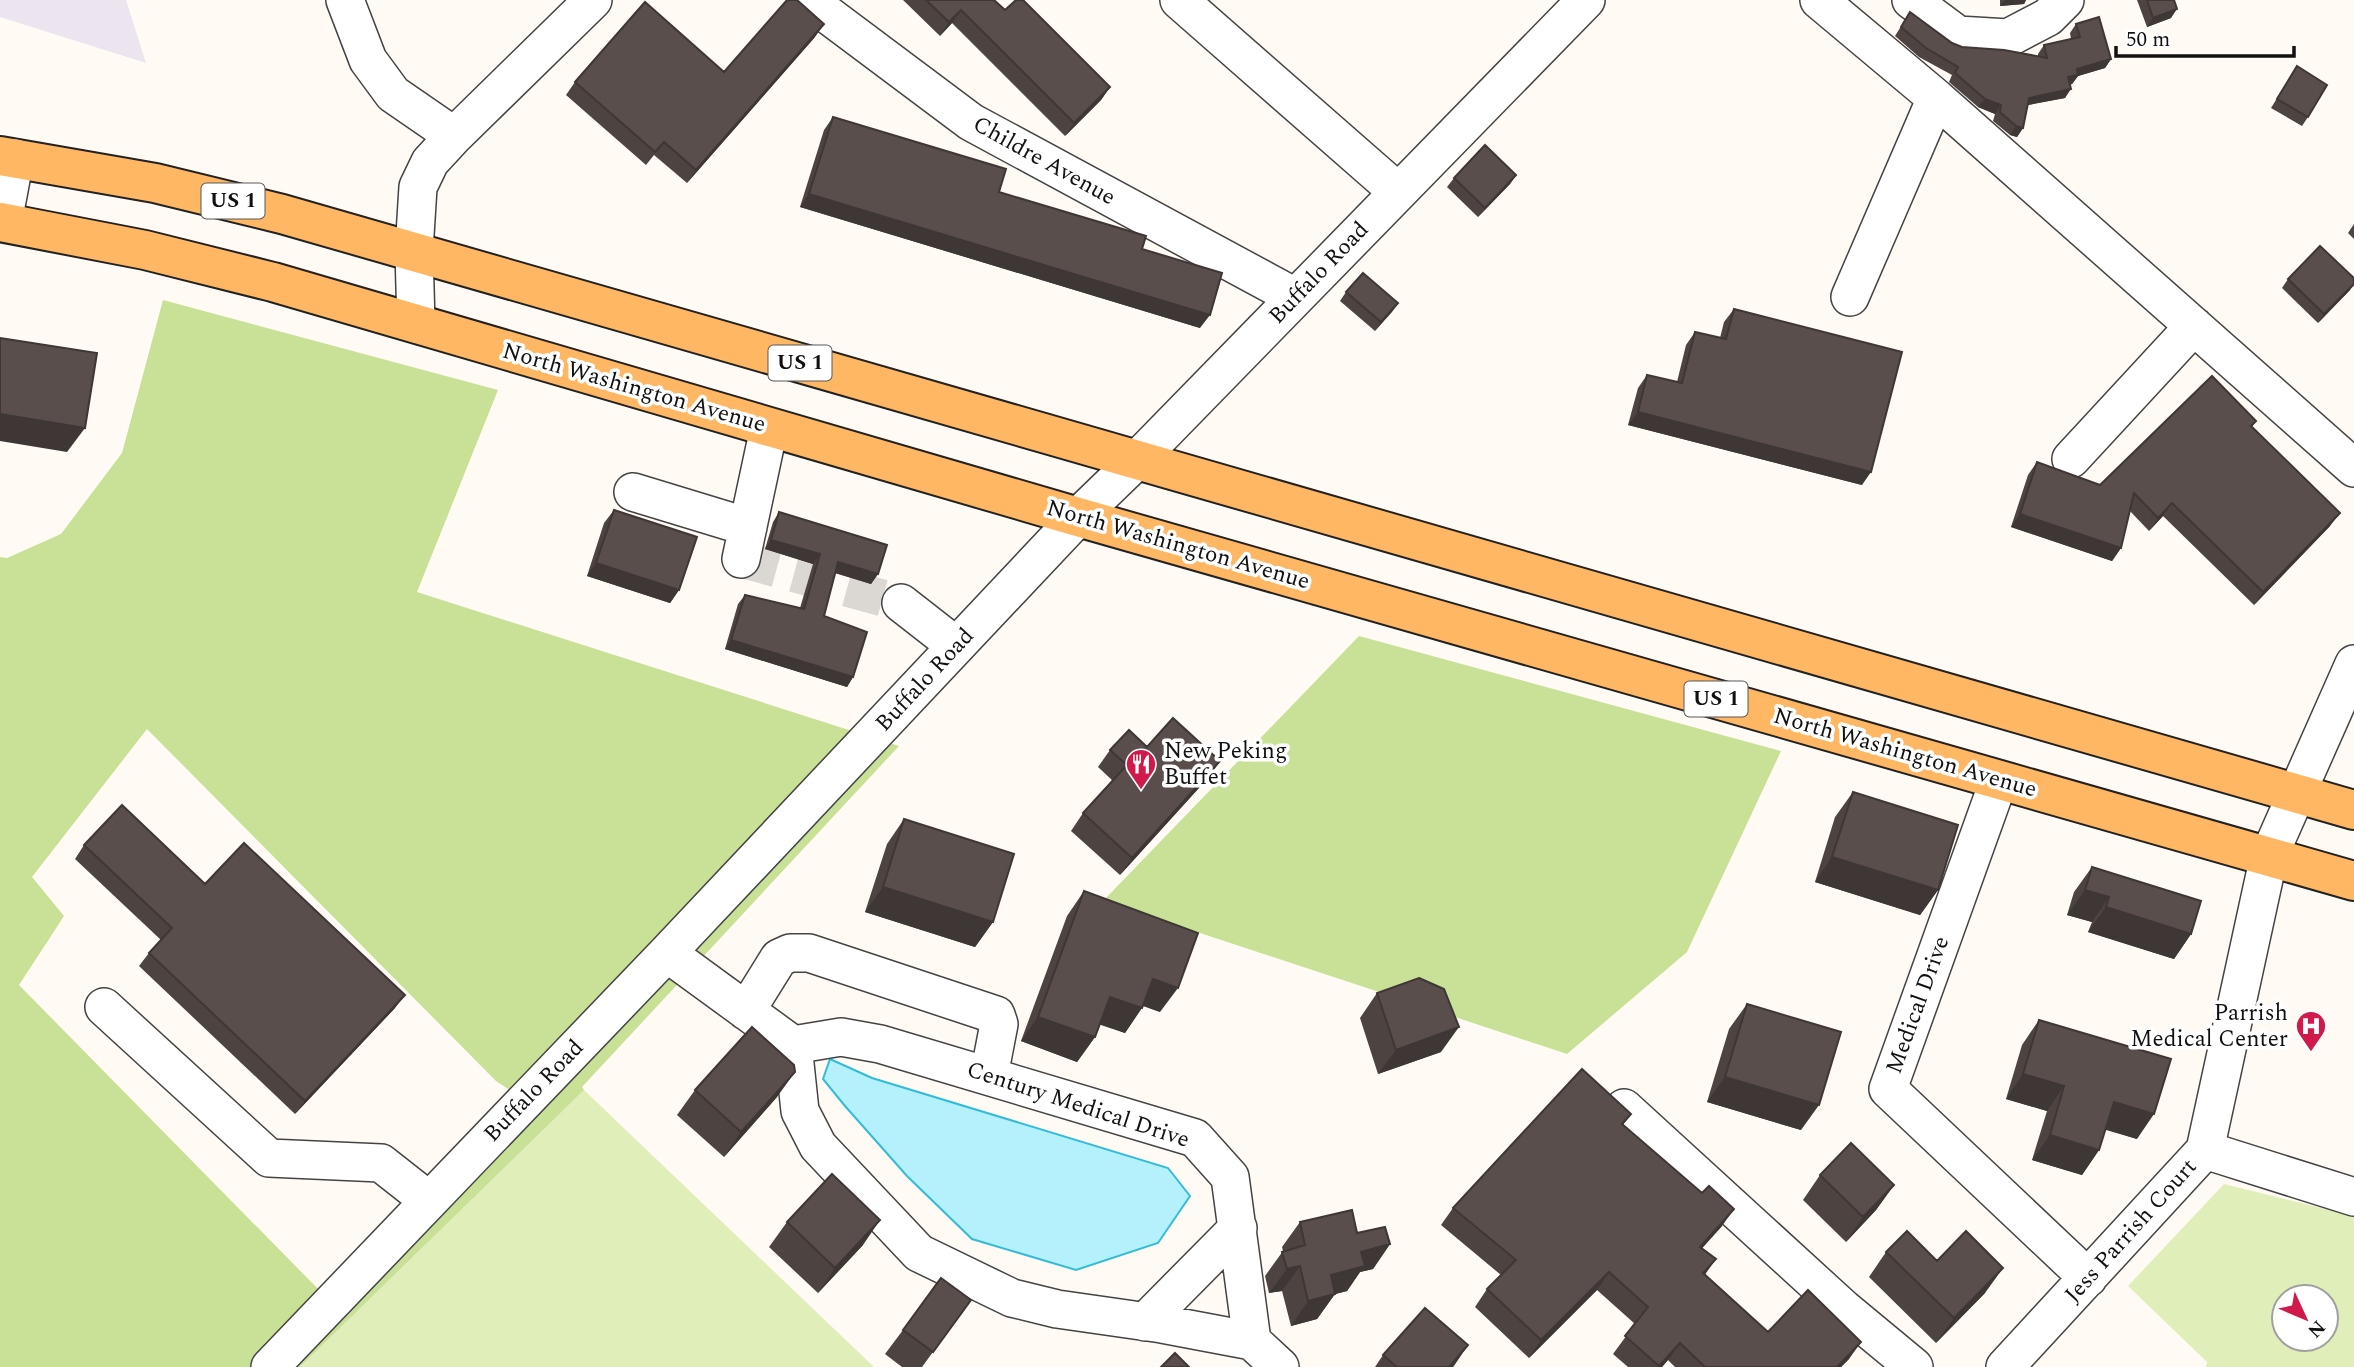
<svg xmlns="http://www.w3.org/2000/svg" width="2354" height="1367" viewBox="0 0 2354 1367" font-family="Spectral,serif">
  <rect width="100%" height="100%" fill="#fffaf4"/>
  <!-- industrial -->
  <path fill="#ece5ef" d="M0 0H126L146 63 0 17Z"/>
  <!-- green -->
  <path fill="#e0eeb9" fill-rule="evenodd" d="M584 1090 874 1367H300Z
    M2224 1184 2354 1216V1367H2206L2207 1362 2128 1286ZM2284 1297H2326V1339H2284Z"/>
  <!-- forest -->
  <path fill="#c8e197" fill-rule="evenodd" d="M163 300 498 390 417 592 899 746 582 1087 584 1090 300 1367H0V557L7 558 61 534 122 453ZM147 729 496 1081 517 1095 324 1295 19 985 64 916 32 877Z
    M1359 636 1781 751 1687 952 1567 1054 1103 901Z"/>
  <!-- water -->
  <path fill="#b4f1fc" stroke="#33bcda" stroke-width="2" d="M830 1059 872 1078 1168 1168 1190 1196 1158 1243 1076 1270 972 1239 907 1176 845 1106 823 1079Z"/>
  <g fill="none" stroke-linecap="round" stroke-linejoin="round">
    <!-- minor-tunnel -->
    <path stroke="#dbd7d2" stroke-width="37" stroke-dasharray="37 18" stroke-linecap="butt" d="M741 559 901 603"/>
    <!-- minor casing -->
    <g stroke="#444" stroke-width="40">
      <path id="minor" d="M345 0 368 60 393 94 454 136
        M808 0 971 122 1295 297
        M1179 0 1398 192
        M1819 0 1936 98 2354 468
        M1911 0 1958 35 2008 38 2048 17 2065 0
        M3 222 15 158
        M1850 297 1936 98
        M416 324 414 251 418 187 430 162 454 136 593 0
        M2071 459 2194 326
        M633 492 748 527
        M741 559 769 428
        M901 603 956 646
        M1999 780 1888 1089 2088 1278
        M667 953 793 1045 841 1037 880 1044 1195 1138 1230 1177 1252 1341
        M104 1007 269 1158 381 1163 428 1200
        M746 1011 779 958 790 953H809L996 1015 999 1024 989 1076
        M793 1045 800 1111 818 1146 919 1253 1012 1298 1057 1309 1162 1324 1252 1341 1280 1367
        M1624 1108 1844 1309 1914 1367
        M2205 1150 2354 1197
        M1145 1322 1238 1228
        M270 1367 667 953 1078 517 1137 460 1586 0
        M2005 1367 2205 1150 2269 856 2354 664"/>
    </g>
    <!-- major casing -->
    <g stroke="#222" stroke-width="42">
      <path id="major" d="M0 156 155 183 282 214 2354 810
        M0 222 145 250 273 282 1078 517 2354 881"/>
    </g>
    <!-- minor -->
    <use href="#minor" stroke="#fff" stroke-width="37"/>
    <!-- major -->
    <use href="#major" stroke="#ffb764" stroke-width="38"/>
  </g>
  <!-- wall -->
  <path fill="#4d4341" d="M903 0H994L1005 10 1110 87 1101 100 1065 136 952 23 940 36Z
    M2000 0H2026L2024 4 2000 6Z
    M2137 0H2174L2171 18 2147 27Z
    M1910 12 1952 43 1962 47 2038 56V54L2044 45 2071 39 2070 33 2076 24 2111 59 2105 68 2078 76 2072 84 2070 85 2065 98 2027 105 2023 128 2017 137 2010 135 1993 121 1995 114 1978 107 1949 82 1952 75 1919 57 1895 36Z
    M815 37 687 183 654 155 646 165 566 95 575 82 724 72Z
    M2297 66 2308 117 2302 126 2271 108Z
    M833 117 999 192 1142 249 1200 328 800 207 824 130Z
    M1516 175 1510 184 1478 217 1447 187 1454 178Z
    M2354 224V239L2348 233Z
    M2288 279 2350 290 2318 323 2282 288Z
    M1346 292 1398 303 1375 331 1340 301Z
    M1734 309 1862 485 1628 425 1638 388 1647 375 1677 382 1686 345 1695 332 1720 338 1724 322Z
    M2256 421 2252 427 2330 526 2254 605 2163 516 2149 531 2130 511 2121 548 2112 561 2011 527 2028 475 2037 462 2100 485Z
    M614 510 679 590 670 603 587 576 604 523Z
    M779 512 878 574 871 584 835 573 824 616 853 677 847 687 725 649 738 604 745 595 800 608 813 564 765 549 773 522Z
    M1147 747 1220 761 1208 778 1120 875 1071 831 1083 813 1113 781 1098 767 1110 750Z
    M1853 792 1938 890 1920 915 1815 882 1835 817Z
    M904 819 993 922 975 947 865 912 887 844Z
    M84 845 205 884 395 1008 295 1114 139 966 149 953 161 940 75 859Z
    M2092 867 2191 934 2174 959 2088 932 2092 922 2067 915 2074 892Z
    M1084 891 1160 1012 1143 1006 1125 1033 1100 1024 1095 1037 1077 1062 1021 1041 1067 916Z
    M1377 993 1441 1052 1378 1074 1360 1018Z
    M1747 1004 1801 1130 1707 1102 1729 1029Z
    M2039 1020 2137 1139 2105 1129 2099 1150 2082 1175 2032 1160 2047 1111 2006 1099 2022 1045Z
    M695 1090 777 1097 724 1157 677 1115Z
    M1631 1114 1623 1125 1722 1226 1702 1248 1705 1274 1768 1332 1849 1359 1841 1367H1675L1668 1360 1662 1367H1628L1613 1354 1635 1324 1597 1290 1529 1358 1475 1307 1487 1289 1501 1275 1441 1225 1453 1208Z
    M1820 1175 1894 1185 1876 1210 1846 1242 1803 1200Z
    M787 1222 863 1245 818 1293 769 1247Z
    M1300 1222 1357 1233 1390 1244 1373 1269 1360 1272 1347 1291 1335 1294 1317 1319 1291 1326 1282 1291 1269 1293 1265 1276 1283 1251 1282 1247Z
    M1886 1252 1937 1261 1985 1293 1936 1343 1869 1277Z
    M971 1300 922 1367H902L885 1354 903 1330Z
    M1468 1345 1453 1367H1375L1383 1355Z"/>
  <!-- shaded-wall -->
  <path fill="#3f3735" d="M2005 0H2026L2024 4 2000 6Z
    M2177 9 2171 18 2147 27 2153 18Z
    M961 10 952 23 940 36 949 22Z
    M824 24 815 37 687 183 696 170Z
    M2111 59 2105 68 2078 76 2072 84 2062 86 2068 77 2077 69Z
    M1110 87 1101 100 1065 136 1074 123Z
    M2071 89 2065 98 2023 106 2029 98Z
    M1985 99 2001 105 1995 114 1978 107Z
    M2016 126 2023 128 2017 137 2010 135Z
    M1516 175 1510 184 1478 217 1485 208Z
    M809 194 1210 315 1200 328 800 207Z
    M2354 284 2350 290 2318 323 2324 314Z
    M1398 303 1392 312 1375 331 1381 322Z
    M1638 412 1871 472 1862 485 1628 425Z
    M0 414 85 428 67 452 0 441Z
    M2172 503 2163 516 2149 531 2158 518Z
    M2340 513 2330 526 2254 605 2263 592Z
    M2020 514 2121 548 2112 561 2011 527Z
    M771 540 820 554 813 564 765 549Z
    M838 562 878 574 871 584 832 572Z
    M596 563 679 590 670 603 587 576Z
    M731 640 853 677 847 687 725 649Z
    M1220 761 1208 778 1120 875 1132 858Z
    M1832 857 1938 890 1920 915 1815 882Z
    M883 887 993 922 975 947 865 912Z
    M2085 890 2109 897 2092 922 2067 915Z
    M2106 907 2191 934 2174 959 2088 932Z
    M1153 979 1178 988 1160 1012 1136 1003Z
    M405 995 395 1008 295 1114 305 1101Z
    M1110 997 1142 1008 1125 1033 1092 1022Z
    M1038 1017 1095 1037 1077 1062 1021 1041Z
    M1459 1027 1441 1052 1378 1074 1396 1050Z
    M795 1072 777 1097 724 1157 741 1132Z
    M2023 1074 2064 1086 2047 1111 2006 1099Z
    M1725 1077 1819 1105 1801 1130 1707 1102Z
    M2114 1102 2154 1114 2137 1139 2096 1127Z
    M2050 1135 2099 1150 2082 1175 2032 1160Z
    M1894 1185 1876 1210 1846 1242 1863 1217Z
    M1734 1209 1722 1226 1688 1264 1700 1247Z
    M880 1220 863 1245 818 1293 835 1268Z
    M1390 1244 1373 1269 1360 1272 1347 1291 1313 1300 1331 1275 1361 1252Z
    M1716 1259 1704 1276 1703 1273Z
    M1300 1266 1282 1291 1269 1293 1287 1269Z
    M2003 1268 1985 1293 1936 1343 1954 1318Z
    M1609 1272 1597 1290 1529 1358 1541 1340Z
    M1335 1294 1317 1319 1291 1326 1308 1301Z
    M1861 1342 1849 1359 1841 1367H1837Z
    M1680 1343 1668 1360 1662 1367H1658Z
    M1468 1345 1453 1367H1449Z"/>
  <!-- building -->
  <path fill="#5a4e4c" stroke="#3f3735" stroke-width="2" d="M787 0H797L824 24 696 170 664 142 655 152 575 82 645 2 724 72Z
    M926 0H994L1005 10 1016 0H1023L1110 87 1074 123 961 10 949 22Z
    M2147 0H2174L2177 9 2153 18Z
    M1910 12 1952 43 1962 47 2004 50 2047 58 2044 45 2080 37 2076 24 2099 17 2111 59 2077 69 2078 75 2068 77 2071 89 2029 98 2023 128 2016 126 2000 112 2001 105 1985 99 1955 73 1958 67 1926 48 1901 27Z
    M2297 66 2327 85 2308 117 2277 99Z
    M833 117 1006 169 999 192 1146 236 1142 249 1222 273 1210 315 809 194Z
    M1485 145 1516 175 1485 208 1454 178Z
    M2320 246 2354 278V284L2324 314 2288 279Z
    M1363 273 1398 303 1381 322 1346 292Z
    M1734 309 1902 352 1871 472 1638 412 1647 375 1682 383 1695 332 1726 339Z
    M0 338 97 353 85 428 0 414Z
    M2212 376 2256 421 2251 426 2340 513 2263 592 2172 503 2158 518 2134 493 2121 548 2020 514 2037 462 2100 485Z
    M614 510 697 537 679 590 596 563Z
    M779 512 887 545 878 574 838 562 824 616 867 632 853 677 731 640 745 595 804 609 820 554 771 540Z
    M1173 718 1220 761 1132 858 1083 813 1127 765 1110 750 1129 730 1147 747Z
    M1853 792 1958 825 1938 890 1832 857Z
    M122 805 205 884 244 843 405 995 305 1101 149 953 172 928 84 845Z
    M904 819 1014 854 993 922 883 887Z
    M2092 867 2201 901 2191 934 2106 907 2109 897 2085 890Z
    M1084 891 1198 933 1178 988 1153 979 1142 1008 1110 997 1095 1037 1038 1017Z
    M1419 978 1444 989 1459 1027 1396 1050 1377 993Z
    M1747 1004 1841 1032 1819 1105 1725 1077Z
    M2039 1020 2171 1059 2154 1114 2114 1102 2099 1150 2050 1135 2064 1086 2023 1074Z
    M752 1027 794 1065 795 1072 741 1132 695 1090Z
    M1582 1069 1631 1114 1622 1124 1702 1193 1709 1186 1734 1209 1700 1247 1716 1259 1703 1273 1768 1332 1808 1290 1861 1342 1837 1367H1705L1680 1343 1659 1366 1625 1336 1648 1307 1609 1272 1541 1340 1487 1289 1516 1260 1453 1208Z
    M1851 1143 1894 1185 1863 1217 1820 1175Z
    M832 1174 880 1220 835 1268 787 1222Z
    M1352 1210 1357 1233 1385 1227 1390 1244 1361 1252 1365 1266 1331 1275 1335 1294 1308 1301 1300 1266 1287 1269 1282 1252 1305 1245 1300 1222Z
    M1907 1231 1937 1261 1966 1231 2003 1268 1954 1318 1886 1252Z
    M941 1278 971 1300 933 1352 903 1330Z
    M1425 1308 1468 1345 1449 1367H1397L1383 1355Z
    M1175 1353 1189 1367H1161Z"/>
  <!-- icons -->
  <defs>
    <g id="restaurant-pin" transform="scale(1.575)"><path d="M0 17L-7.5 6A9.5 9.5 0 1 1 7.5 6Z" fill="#cf1a4b" stroke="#fff"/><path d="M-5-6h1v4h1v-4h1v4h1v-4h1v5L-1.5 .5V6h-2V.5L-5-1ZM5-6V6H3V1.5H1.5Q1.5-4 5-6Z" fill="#fff"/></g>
    <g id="hospital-pin" transform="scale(1.575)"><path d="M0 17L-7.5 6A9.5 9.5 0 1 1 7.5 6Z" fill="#cf1a4b" stroke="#fff"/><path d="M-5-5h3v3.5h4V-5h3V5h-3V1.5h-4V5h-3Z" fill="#fff"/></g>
  </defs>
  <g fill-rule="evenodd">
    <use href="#restaurant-pin" x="1141" y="764"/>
    <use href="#hospital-pin" x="2311" y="1026"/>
  </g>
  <g text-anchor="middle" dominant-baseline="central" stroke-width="7" stroke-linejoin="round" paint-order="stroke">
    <!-- shield labels -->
    <g fill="#fff" stroke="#585858" stroke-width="2">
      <rect x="201.5" y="183.5" width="63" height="35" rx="5"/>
      <rect x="768.5" y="345.5" width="63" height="35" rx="5"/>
      <rect x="1684.5" y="681.5" width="63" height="35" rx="5"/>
    </g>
    <g font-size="21" font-weight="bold" fill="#111">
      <text x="233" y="201">US 1</text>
      <text x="800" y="363">US 1</text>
      <text x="1716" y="699">US 1</text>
    </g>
    <!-- street labels -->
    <g font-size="23" fill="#111" stroke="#fff">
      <text transform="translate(1044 161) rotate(29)">Childre Avenue</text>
      <text transform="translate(1319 273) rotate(-46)">Buffalo Road</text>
      <text transform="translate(634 388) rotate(16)">North Washington Avenue</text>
      <text transform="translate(1178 545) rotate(16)">North Washington Avenue</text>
      <text transform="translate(925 680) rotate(-47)">Buffalo Road</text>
      <text transform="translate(1905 753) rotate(16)">North Washington Avenue</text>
      <text transform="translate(1918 1005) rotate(-70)">Medical Drive</text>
      <text transform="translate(534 1091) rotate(-46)">Buffalo Road</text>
      <text transform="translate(1078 1105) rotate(18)">Century Medical Drive</text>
      <text transform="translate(2131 1231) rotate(-48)">Jess Parrish Court</text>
    </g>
    <!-- poi labels -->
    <g font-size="23" fill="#111" stroke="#fff" text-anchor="start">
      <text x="1164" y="751">New Peking<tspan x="1164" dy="26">Buffet</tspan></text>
      <text x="2288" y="1013" text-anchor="end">Parrish<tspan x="2288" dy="26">Medical Center</tspan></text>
    </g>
  </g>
  <!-- north arrow -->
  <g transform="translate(2305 1318) rotate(134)"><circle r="33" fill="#ffffff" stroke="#a0a0a0" stroke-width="2"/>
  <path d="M0-5L12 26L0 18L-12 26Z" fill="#cf1a4b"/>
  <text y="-10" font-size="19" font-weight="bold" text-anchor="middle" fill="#111111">N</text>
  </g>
  <!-- scale -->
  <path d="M2116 46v10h178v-10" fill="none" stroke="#111111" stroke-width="3.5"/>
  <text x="2126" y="46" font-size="21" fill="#111111" stroke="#ffffff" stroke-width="5" paint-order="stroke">50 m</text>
</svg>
